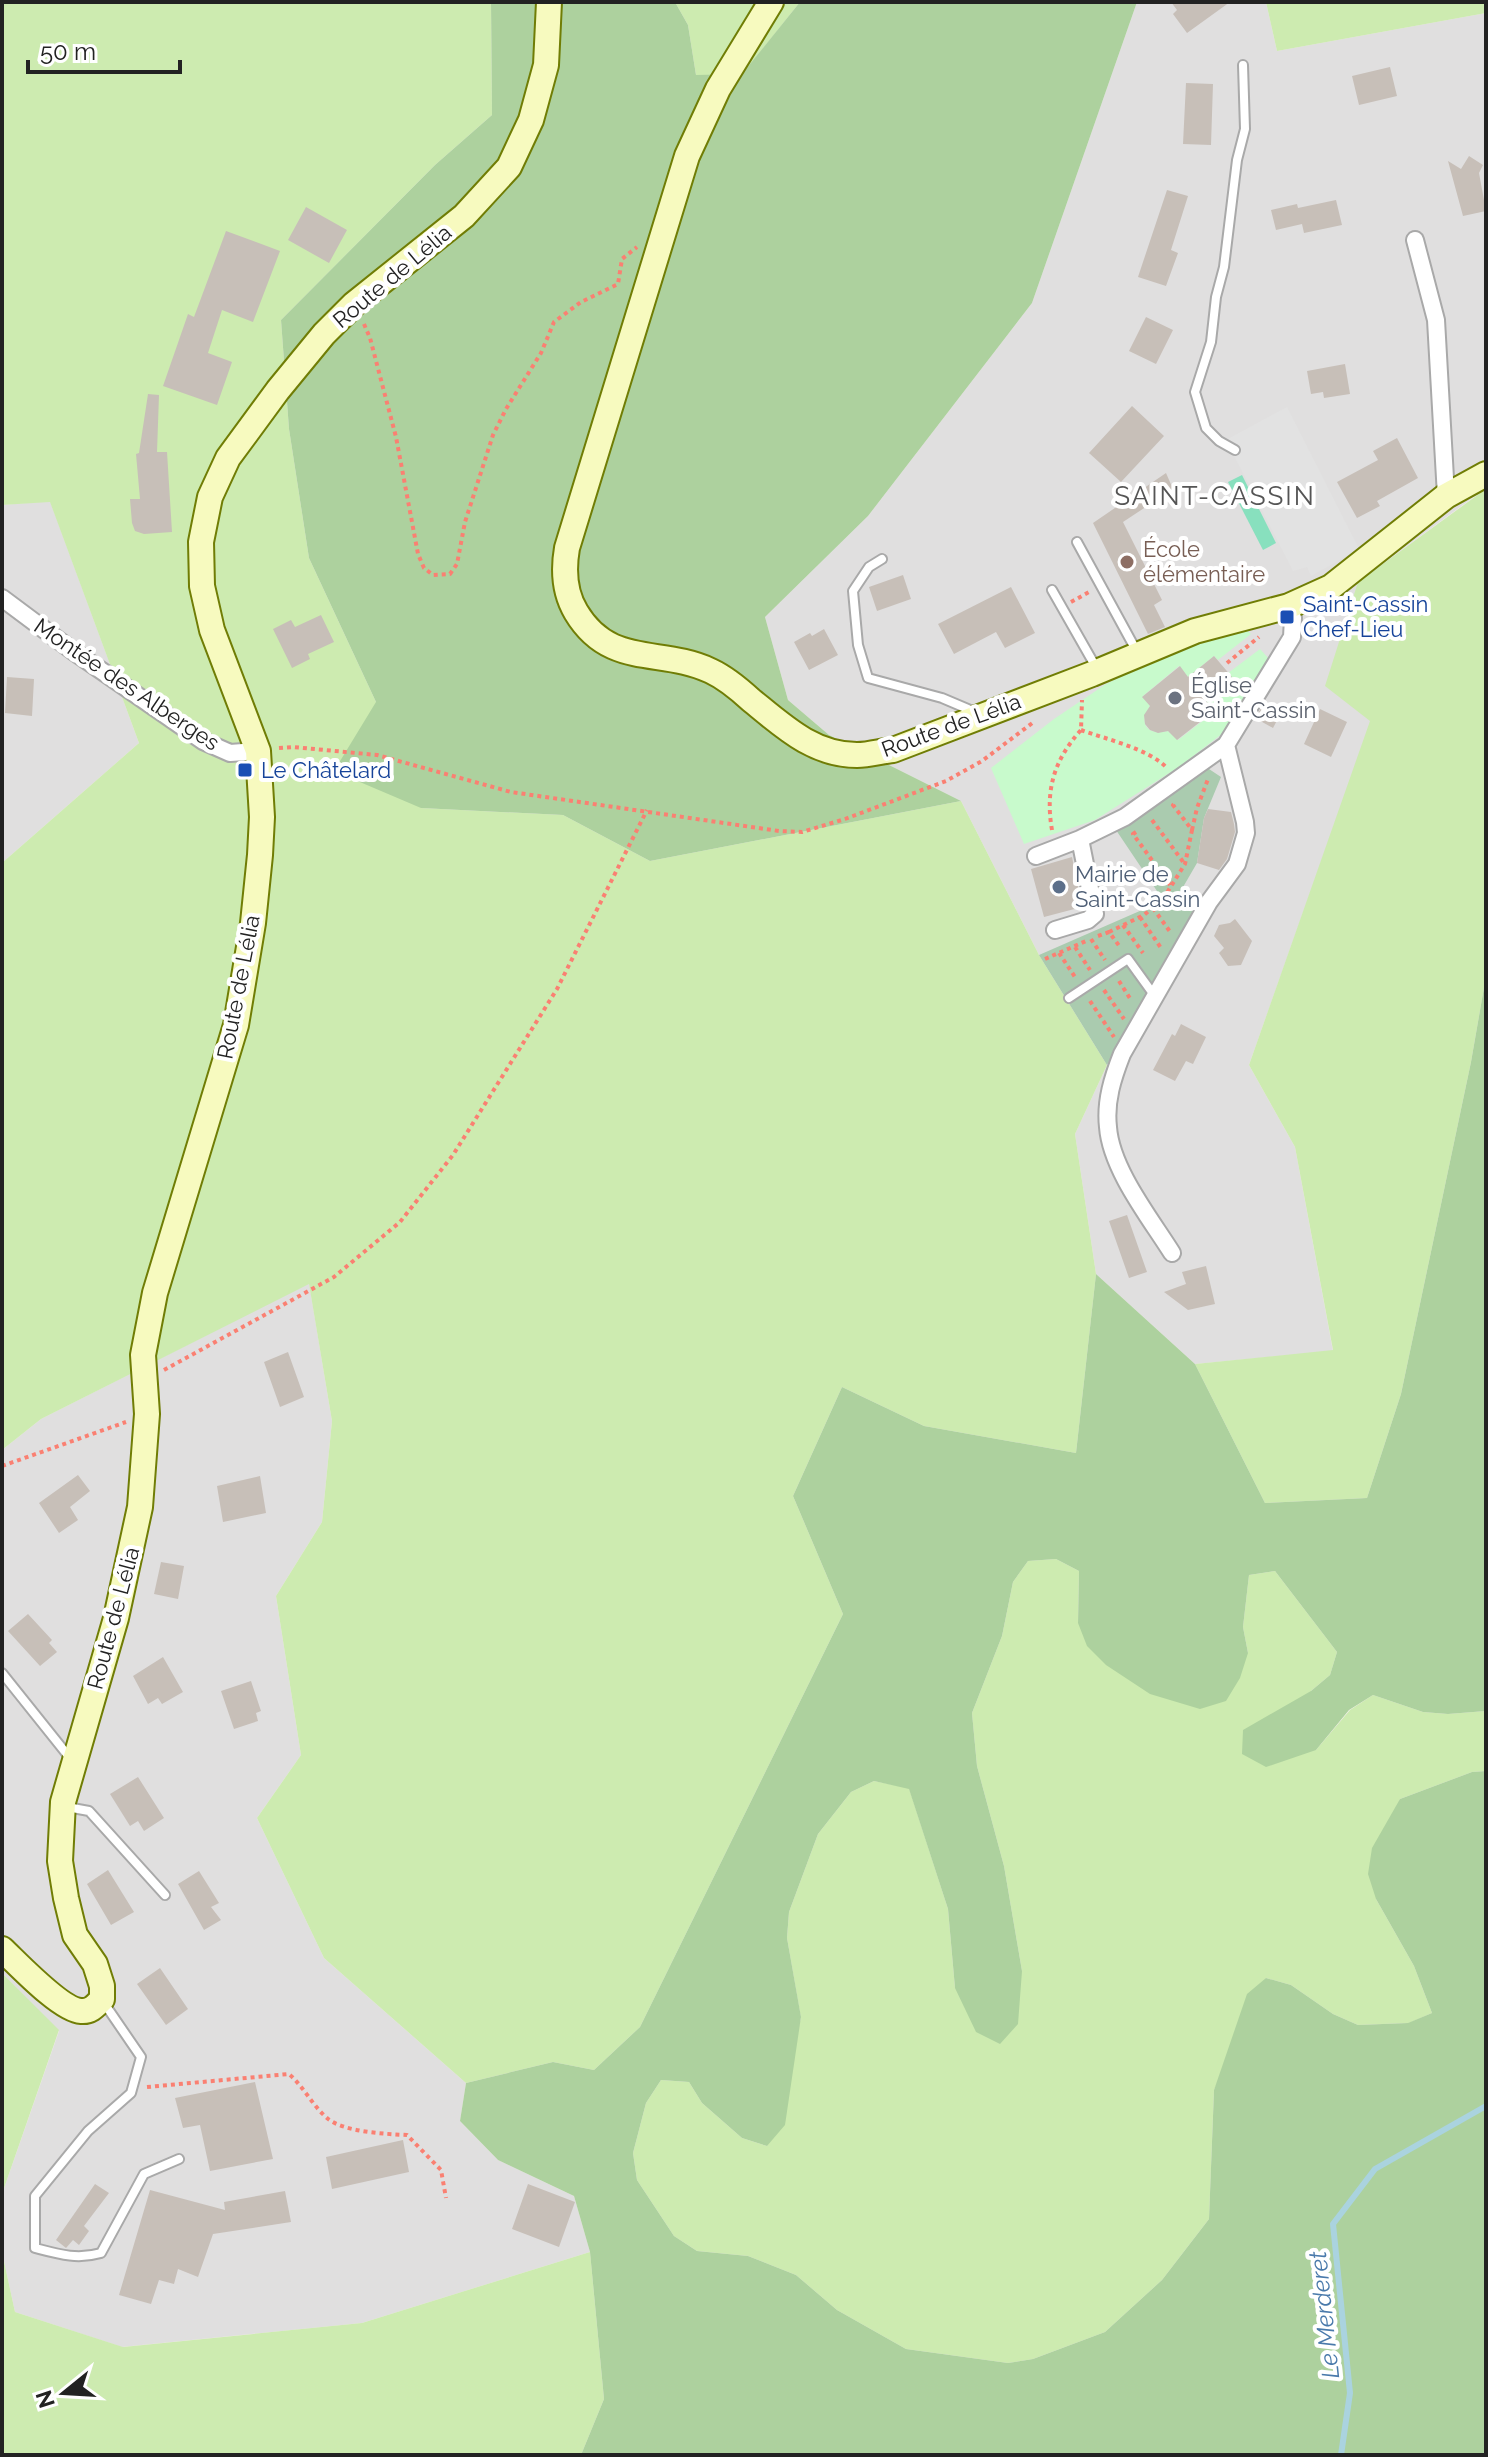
<svg xmlns="http://www.w3.org/2000/svg" width="1488" height="2457" viewBox="0 0 1488 2457" font-family="Raleway,sans-serif">
  <rect width="100%" height="100%" fill="#f2efe9"/>
  <!-- residential -->
  <path fill="#e0dfdf" d="M1137 2H1266L1277 51 1486 13V494L1482 491 1358 582 1371 721 1249 1065 1295 1147 1333 1351 1195 1364 1096 1274 1075 1134 1107 1065 1039 955 961 801 829 735 788 700 765 617 868 516 1032 303Z
    M50 501 139 743 2 863V505Z
    M309 1283 332 1421 322 1522 276 1596 301 1755 257 1818 324 1958 466 2083 460 2121 498 2160 574 2196 590 2252 362 2323 122 2347 15 2312 2 2252V2194L59 2031 2 1973V1450L41 1419Z"/>
  <!-- grass -->
  <path fill="#cdebb0" d="M2 2H491L492 115 435 165 281 320 289 429 309 558 376 702 421 808 563 815 650 861 961 801 1039 955 1107 1065 1075 1134 1096 1274 1076 1453 924 1426 842 1387 793 1496 843 1614 640 2027 594 2070 553 2062 466 2083 324 1958 257 1818 301 1755 276 1596 322 1522 332 1421 309 1284 41 1419 2 1450V863L139 743 50 502 2 505Z
    M675 2H800L742 75H696L688 25Z
    M1266 2H1486V13L1277 51Z
    M1483 491 1486 494V976L1471 1062 1401 1394 1367 1498 1265 1503 1195 1364 1333 1350 1295 1147 1249 1065 1370 721 1325 686 1358 582Z
    M1056 1559 1079 1571 1078 1623 1248 1653 1243 1627 1249 1575 1275 1571 1337 1652 1330 1675 1311 1691 1316 1750 1350 1710 1373 1695 1423 1712 1448 1714 1486 1711V1771L1472 1772 1400 1799 1376 1899 1414 1966 1432 2013 1409 2023 1358 2025 1333 2014 1291 1985 1266 1978 1214 2090 1209 2219 1162 2280 1105 2332 1033 2359 1008 2363 906 2349 837 2310 796 2275 748 2256 697 2251 674 2236 637 2180 633 2153 646 2103 661 2080 689 2082 702 2103 742 2138 767 2146 801 2018 787 1938 789 1912 818 1834 851 1792 874 1781 909 1788 948 1909 955 1988 1022 1971 1004 1866 977 1766 972 1713 1002 1636 1013 1582 1028 1561Z
    M2 1973 59 2030 2 2194Z
    M2 2252 15 2312 123 2347 362 2323 590 2252 604 2399 581 2455H2Z"/>
  <!-- forest -->
  <path fill="#add19e" d="M491 2H675L688 25 696 75 742 74 800 2H1137L1032 303 868 516 765 617 788 700 829 735 961 801 650 861 563 815 421 808 334 771 376 702 309 558 289 429 281 320 435 165 492 115Z
    M1486 976V1711L1448 1714 1423 1712 1373 1695 1349 1710 1316 1750 1266 1767 1242 1754 1243 1730 1311 1691 1330 1675 1337 1652 1275 1571 1249 1575 1243 1627 1248 1653 1240 1678 1226 1701 1200 1709 1150 1694 1106 1665 1087 1646 1078 1623 1079 1571 1056 1559 1028 1561 1013 1582 1002 1636 972 1713 977 1766 1004 1866 1022 1971 1018 2024 1000 2044 976 2032 955 1988 948 1909 909 1789 874 1781 851 1792 818 1834 789 1912 787 1938 801 2017 785 2125 767 2146 742 2138 702 2103 689 2082 661 2080 646 2103 633 2153 637 2180 674 2236 697 2251 748 2256 796 2275 837 2310 906 2349 1008 2363 1033 2359 1105 2332 1162 2280 1209 2219 1214 2090 1247 1994 1266 1978 1291 1985 1333 2014 1358 2025 1408 2023 1432 2013 1414 1966 1376 1899 1368 1874 1372 1848 1400 1799 1472 1772 1486 1771V2455H581L604 2399 590 2252 574 2196 498 2160 460 2121 466 2083 553 2062 594 2070 640 2027 843 1614 793 1496 842 1387 924 1426 1076 1453 1096 1274 1195 1364 1265 1503 1367 1498 1401 1394 1471 1062Z"/>
  <!-- cemetery -->
  <path fill="#aacbaf" d="M1203 765 1221 777 1204 818 1197 863 1179 894 1197 907 1107 1065 1039 955 1142 910 1159 894 1116 830Z"/>
  <!-- park -->
  <path fill="#c8facc" d="M1245 628 1251 634 1218 660 1214 656 1188 677 1179 666 1143 696 1150 706C1138 724 1147 736 1168 731L1178 740 1214 712 1205 699 1231 678 1228 673 1260 649 1270 660 1227 730 1179 767 1095 820 1024 844 991 768 1054 719 1106 684 1195 640Z"/>
  <!-- pitch -->
  <path fill="#88e0be" d="M1242 475 1276 543 1263 550 1228 482Z"/>
  <!-- parking -->
  <path fill="#e2e2e2" d="M1287 407 1359 549 1311 576 1307 567 1293 571 1226 440Z"/>
  <g fill="none" stroke-linecap="round" stroke-linejoin="round">
    <!-- stream -->
    <path stroke="#aad3df" stroke-width="6" d="M1341 2455 1350 2393 1333 2224 1375 2169 1486 2106"/>
  </g>
  <!-- building -->
  <path fill="#c7bfb8" d="M1171 2H1230L1187 33 1173 14 1177 10Z
    M1390 67 1397 96 1359 105 1352 76Z
    M1186 83 1213 84 1211 145 1183 144Z
    M1469 156 1483 165 1479 173 1486 211 1463 216 1448 161 1461 169Z
    M1167 190 1188 196 1171 250 1178 253 1166 286 1138 277Z
    M1336 200 1342 225 1304 233 1302 224 1276 230 1271 210 1297 204 1298 208Z
    M306 207 347 230 329 263 288 240Z
    M226 231 280 251 253 322 222 310 208 353 232 362 217 405 163 386 188 314 194 317Z
    M1146 317 1173 330 1156 364 1129 351Z
    M1345 364 1350 394 1324 398 1323 392 1311 394 1307 371Z
    M148 394 159 395 157 452H167L172 532 144 534 135 531 132 523 130 499H140L136 454 139 453Z
    M1132 406 1164 436 1121 482 1089 453Z
    M1397 438 1418 478 1377 501 1380 506 1357 518 1337 482 1378 460 1373 451Z
    M1166 473 1173 489 1123 522 1162 600 1154 605 1165 627 1148 634 1093 523Z
    M903 575 911 599 877 611 869 587Z
    M1011 587 1035 633 1005 648 996 632 954 654 938 624Z
    M321 615 334 642 308 654 310 659 292 668 273 629 291 620 295 627Z
    M824 629 838 655 809 670 794 642 810 633 812 636Z
    M1214 656 1232 677 1205 699 1214 711 1177 740 1168 731 1158 733 1150 730 1145 724 1144 715 1150 706 1142 697 1180 666 1188 677Z
    M7 677 34 679 32 716 5 713Z
    M1265 702 1282 711 1273 728 1255 718Z
    M1320 709 1347 722 1331 757 1304 744Z
    M1208 809 1231 812 1234 824 1235 832 1227 859 1219 870 1197 863 1204 818Z
    M1072 857 1082 907 1044 917 1031 869Z
    M1235 919 1252 941 1241 965 1228 966 1219 953 1224 948 1214 936 1219 925 1230 923Z
    M1181 1024 1206 1037 1193 1064 1186 1061 1175 1081 1153 1070 1172 1034 1175 1036Z
    M1127 1215 1147 1272 1129 1278 1109 1221Z
    M1206 1266 1215 1304 1188 1310 1164 1292 1186 1284 1182 1272Z
    M288 1352 304 1397 280 1407 264 1362Z
    M78 1475 90 1491 70 1507 78 1520 59 1533 39 1503Z
    M260 1476 266 1513 223 1522 217 1486Z
    M161 1562 184 1566 178 1599 154 1594Z
    M28 1614 52 1640 49 1643 57 1652 40 1666 8 1631Z
    M163 1657 183 1692 162 1704 158 1698 148 1704 133 1676Z
    M251 1681 261 1711 256 1713 258 1721 234 1729 221 1691Z
    M138 1777 164 1818 144 1831 138 1821 130 1826 110 1794Z
    M108 1870 134 1912 111 1925 87 1884Z
    M199 1871 219 1903 211 1907 221 1920 204 1930 178 1884Z
    M160 1968 188 2009 166 2025 137 1984Z
    M255 2082 273 2159 210 2171 200 2125 183 2128 175 2098Z
    M403 2140 409 2172 332 2189 326 2157Z
    M95 2184 109 2193 84 2226 89 2231 79 2245 73 2240 66 2248 56 2240Z
    M528 2184 575 2202 559 2247 512 2229Z
    M150 2190 225 2210 224 2202 285 2191 291 2222 213 2234 198 2277 178 2269 174 2284 159 2280 151 2304 119 2295Z"/>
  <g fill="none" stroke-linecap="round" stroke-linejoin="round">
    <!-- lane casing -->
    <g stroke="#a9a9a9" stroke-width="12">
      <path id="lane" d="M1235 450 1219 441 1206 428 1195 392 1211 342 1216 297 1224 267 1237 160 1245 129 1243 65
        M1077 542 1136 650
        M882 559 869 567 853 591 858 645 868 678 942 698 975 712
        M1052 590 1097 669
        M1069 998 1128 959 1154 995
        M2 1673 70 1758
        M67 1807 89 1811 165 1895
        M104 2003 141 2057 131 2093 88 2131 35 2196V2248C58 2254 77 2260 101 2253L144 2174 179 2159"/>
    </g>
    <!-- street casing -->
    <g stroke="#a9a9a9" stroke-width="20">
      <path id="street" d="M1415 240 1436 320 1446 496
        M2 598 73 651 203 741 230 753 258 751
        M1036 856 1080 839 1125 817 1226 745
        M1055 930 1088 920 1095 914 1080 839
        M1172 1253C1150 1218 1111 1169 1108 1127 1105 1101 1113 1077 1122 1054L1209 902 1237 864 1246 833 1245 822 1226 745 1292 637 1293 618 1289 606"/>
    </g>
    <!-- secondary casing -->
    <g stroke="#707d05" stroke-width="28">
      <path id="secondary" d="M771 2 718 89 687 156 567 548C563 571 564 592 576 612 610 669 661 647 711 671 726 678 739 689 751 700 783 726 813 755 857 755 869 755 882 751 893 750L1092 674 1195 631 1289 606 1331 587 1446 496 1486 474
        M2 1949C18 1964 61 2010 81 2011 91 2012 96 2005 102 1999V1986L95 1964 75 1935 66 1898 60 1861 63 1802 116 1618 140 1507 147 1414 143 1355 155 1293 236 1025 253 923 260 855 262 817 258 751 212 630 202 586 201 542 210 497 228 458 278 390 324 334 354 304 464 216 509 167 531 120 546 65 549 2"/>
    </g>
    <!-- path -->
    <path stroke="#fa8072" stroke-width="4" stroke-dasharray="4 4" stroke-linecap="butt" d="M364 324 370 338 396 437 418 554 424 568 433 575 450 574 457 564 465 522 493 435 506 409 541 353 554 322 581 302 618 284 622 259 637 247
      M1071 602 1091 591
      M1227 663 1259 637
      M1081 730C1106 739 1148 749 1166 767
      M279 748 293 747 377 755 511 792 779 831 802 832 845 819 946 781 982 761 1035 721
      M1152 820 1184 863
      M1052 830C1045 790 1054 760 1081 730L1082 700
      M1192 830 1197 808 1208 779
      M1136 832 1133 834 1170 885
      M1153 908 1171 933
      M1140 917 1161 948
      M1123 925 1143 953
      M1109 932 1144 915 1163 899 1185 864 1192 830 1173 805 1175 804
      M1098 936 1109 932 1120 947
      M1091 939 1105 960
      M1075 947 1090 970
      M1059 953 1075 977
      M1045 959 1086 941
      M1119 981 1131 1000
      M1104 990 1124 1019
      M1090 1001 1114 1037
      M164 1370 334 1277 400 1222 453 1155 557 989 647 810
      M2 1466 126 1422
      M147 2087 289 2074C304 2087 312 2105 327 2118 343 2132 385 2134 407 2135L441 2170 446 2198"/>
    <!-- lane -->
    <use href="#lane" stroke="#fff" stroke-width="8"/>
    <!-- street -->
    <use href="#street" stroke="#fff" stroke-width="16"/>
    <!-- secondary -->
    <use href="#secondary" stroke="#f7fabf" stroke-width="24"/>
  </g>
  <!-- markers -->
  <circle fill="#8d6e63" stroke="#fff" stroke-width="3" cx="1127" cy="562" r="8"/>
  <g fill="#1a4fb4" stroke="#fff" stroke-width="3">
    <rect x="1279" y="609" width="16" height="16" rx="4"/>
    <rect x="237" y="762" width="16" height="16" rx="4"/>
  </g>
  <circle fill="#6b7280" stroke="#fff" stroke-width="3" cx="1175" cy="698" r="8"/>
  <circle fill="#5c6f8a" stroke="#fff" stroke-width="3" cx="1059" cy="887" r="8"/>
  <g text-anchor="middle" dominant-baseline="central" stroke-width="8" stroke-linejoin="round" paint-order="stroke">
    <!-- street labels -->
    <g font-size="22" fill="#222" stroke="#fff">
      <text transform="translate(392 276) rotate(-40)">Route de Lélia</text>
      <text transform="translate(127 684) rotate(34)">Montée des Alberges</text>
      <text transform="translate(951 725) rotate(-20)">Route de Lélia</text>
      <text transform="translate(238 987) rotate(-79)">Route de Lélia</text>
      <text transform="translate(113 1618) rotate(-75)">Route de Lélia</text>
    </g>
    <!-- education labels -->
    <g font-size="22" fill="#785e54" stroke="#fff" text-anchor="start">
      <text x="1143" y="549">École<tspan x="1143" dy="25">élémentaire</tspan></text>
    </g>
    <!-- transit labels -->
    <g font-size="22" fill="#164399" stroke="#fff" text-anchor="start">
      <text x="1303" y="604">Saint-Cassin<tspan x="1303" dy="25">Chef-Lieu</tspan></text>
      <text x="261" y="770">Le Châtelard</text>
    </g>
    <!-- worship labels -->
    <g font-size="22" fill="#5b616d" stroke="#fff" text-anchor="start">
      <text x="1191" y="685">Église<tspan x="1191" dy="25">Saint-Cassin</tspan></text>
    </g>
    <!-- service labels -->
    <g font-size="22" fill="#4e5e75" stroke="#fff" text-anchor="start">
      <text x="1075" y="874">Mairie de<tspan x="1075" dy="25">Saint-Cassin</tspan></text>
    </g>
    <!-- water labels -->
    <g font-size="24" font-style="italic" fill="#4a7aab" stroke="#fff">
      <text transform="translate(1324 2315) rotate(-96)">Le Merderet</text>
    </g>
    <!-- quarter labels -->
    <g font-size="26" letter-spacing="2" fill="#555" stroke="#fff">
      <text x="1215" y="496">SAINT-CASSIN</text>
    </g>
  </g>
  <!-- border -->
  <rect width="1488" height="2457" fill="none" stroke="#222222" stroke-width="8"/>
  <!-- north arrow -->
  <g transform="translate(64 2393) rotate(252)" stroke="#ffffff" stroke-width="6" paint-order="stroke">
  <path d="M0-6L14 30L0 20L-14 30Z" fill="#222222"/>
  <text y="-12" font-size="22" font-weight="bold" text-anchor="middle" fill="#222222">N</text>
  </g>
  <!-- scale -->
  <path d="M28 60v12h152v-12" fill="none" stroke="#222222" stroke-width="4"/>
  <text x="40" y="60" font-size="24" fill="#222222" stroke="#ffffff" stroke-width="6" paint-order="stroke">50 m</text>
</svg>
